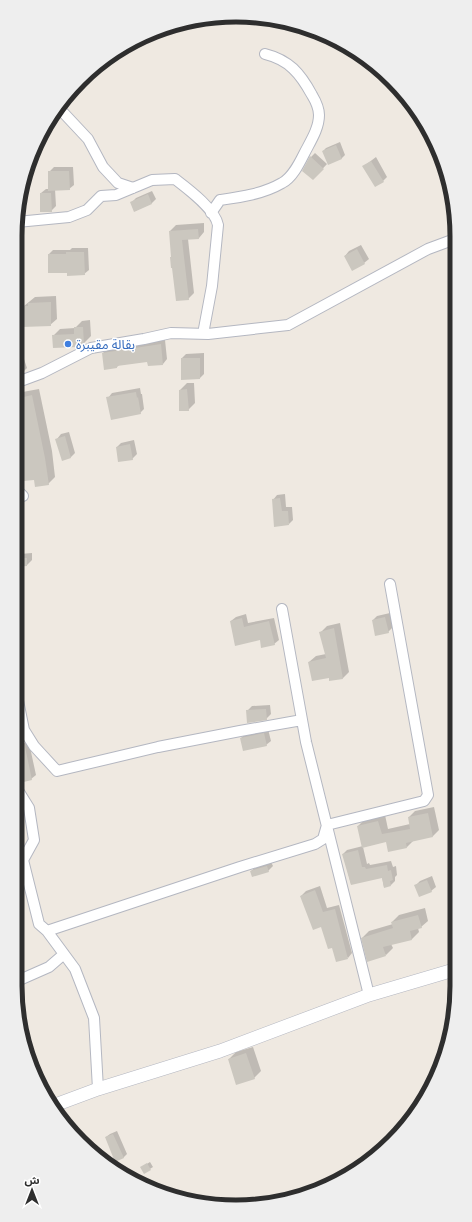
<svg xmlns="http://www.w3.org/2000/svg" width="472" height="1222" viewBox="0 0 472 1222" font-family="Roboto,'Noto Sans Arabic',sans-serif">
  <rect width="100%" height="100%" fill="#efe9e1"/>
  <!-- shadow -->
  <path fill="#0003" d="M340 142 345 155 341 159 323 151 326 148Z
    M315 153 327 164 313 179 311 157Z
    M376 157 387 177 383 181 364 166Z
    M54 167H73L74 185 69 189H55L56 206 51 211 41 193 46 189H49V172Z
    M152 191 156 199 152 203 135 211 131 203 136 198Z
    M204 223V232L199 238 188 239 194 293 188 299 171 257 172 256 170 231 176 225Z
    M361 245 369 259 364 263 345 256 349 251Z
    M72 248H88L89 270 84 274 68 272 49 254 53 250H70Z
    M56 296 57 319 50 325 24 306 35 297Z
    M90 320 91 336 84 343 53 336 60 329 75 328 82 321Z
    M165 340 167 359 163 364 148 361 119 365 117 367 103 353 107 349Z
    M204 353V374L200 378 182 358 186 354Z
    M15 354 16 358 23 356 27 368 23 372 15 375Z
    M187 383H194L195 403 188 410 180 390Z
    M140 388 141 394H142L144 409 140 413 108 398 112 393Z
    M39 389 52 451 55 477 48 484 35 478 18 438 15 436V395L17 393Z
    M69 432 75 453 70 458 57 439 61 434Z
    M134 440 137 454 132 459 117 447 121 443Z
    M285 494 286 507H292L293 520 289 524 273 500 277 495Z
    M15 531 17 550H20V554L32 553V560L27 565H24L20 569H17L18 580 15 582Z
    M390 613 393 627 388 632 373 620 377 616Z
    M246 614 248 623 274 618 279 640 274 644 261 639 231 621 236 617Z
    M340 623 349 672 343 678 330 677 309 662 316 656 326 654 321 632 327 626Z
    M15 702 21 724 15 728Z
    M270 705 271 714 266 719 247 711 252 706Z
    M268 729 271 741 266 745 241 738 246 733Z
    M28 738 36 775 31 779 15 775V745L29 742V740L15 743V741Z
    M434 807 439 830 433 836 414 840 407 847 387 841 363 847 367 864 369 863 370 865 391 861 393 867 396 866 397 875 395 877V881L391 885 384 887 382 877 351 884 343 854 347 850 363 846 358 826 364 820 385 815 388 829 410 824 409 817 415 811Z
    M271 862 273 866 268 871H251L256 867Z
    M432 876 436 887 431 891 415 886 420 881Z
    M320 886 327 908 339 905 352 953 348 958 321 926 301 896 306 891Z
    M425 908 428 921 421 927 418 928 419 932 412 939 391 944 393 948 386 955 362 938 369 931 393 924 392 922 399 915Z
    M253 1047 261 1071 254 1078 229 1059 236 1052Z
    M117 1131 127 1154 123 1158 106 1137 110 1134Z
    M150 1162 153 1167 145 1172 142 1167Z"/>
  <!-- building -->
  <path fill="#cbc7bf" d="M336 145 342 159 328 165 322 151Z
    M310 156 324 169 313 180 302 171Z
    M371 161 384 182 375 187 362 166Z
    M48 171H69L70 190 48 191Z
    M40 193H51L52 212H40Z
    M148 194 152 204 134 212 130 202Z
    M198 229 199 239 182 240 189 300 176 301 172 268H171L170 257H171L169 231Z
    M357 249 365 264 352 271 344 256Z
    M66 252H84L85 275 67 276V273H48V254H66Z
    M51 302V326L22 327 23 306H28V303Z
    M74 327H83L84 344 78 347 53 348 52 335 74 334Z
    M161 344 163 365 148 366 147 362 117 366V368L104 370 102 353Z
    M181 358H200V379L181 380Z
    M187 389 189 411H179V390Z
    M136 392 137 398 138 397 141 414 111 420 106 397Z
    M32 395 45 458 49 485 35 487 34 480 23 481 17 439H15V399Z
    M65 436 71 458 62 461 55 439Z
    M130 444 133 460 118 462 116 447Z
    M280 498 282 511H288L289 525 274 527 272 499Z
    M15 558H27V566L15 567Z
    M385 617 389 633 375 636 372 620Z
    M242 618 244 627 269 621 275 645 261 648 260 640 235 646 230 621Z
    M334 628 343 679 329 681V678L312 681 308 662 326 658 319 632Z
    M266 709 267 720 247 723 246 710Z
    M264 733 267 746 243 751 240 738Z
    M24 742 32 780 15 784V744Z
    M428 813 433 837 406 843 407 848 388 852 386 842 362 848 357 826 378 821 382 834 410 829 408 817Z
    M358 850 362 867H365L366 869 387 865 388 871 391 870 393 880 390 881 391 886 384 888 382 878 351 885 342 854Z
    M267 866 269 872 252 877 250 871Z
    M427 880 432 892 419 897 414 885Z
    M315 890 323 912 335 909 348 959 336 962 332 948 328 949 321 927 313 930 300 896Z
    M418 915 422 928 410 931 412 940 383 947 386 956 367 962 361 938 393 928 391 922Z
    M246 1053 255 1079 236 1085 228 1059Z
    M113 1134 124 1158 115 1162 105 1137Z
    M147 1163 151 1170 144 1174 140 1167Z"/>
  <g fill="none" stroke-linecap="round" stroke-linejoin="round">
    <!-- minor casing -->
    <g stroke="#b4b7c1" stroke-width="12">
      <path id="minor" d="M58 107 88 139 103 167 118 183 133 188
        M211 213 220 200C241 197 263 194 282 183 292 178 299 164 304 154 310 142 319 129 319 115 319 108 315 100 312 95 300 73 289 60 265 54
        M17 222 69 217 87 210 101 196 116 195 152 180 175 179C188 189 215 209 218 225L212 286 203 334
        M15 383 42 373 91 348 144 339 171 333 208 334 288 325 428 249 455 239
        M15 479 17 490 23 496
        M282 609 306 742 369 995
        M15 652 17 651
        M15 686 24 730 34 746 57 771 158 747 240 731 302 720
        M15 791 19 792 29 808 34 840 23 860 39 924 47 931 75 969 94 1018 98 1089
        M47 931 240 867 315 844 323 839 327 825 424 801 428 795 390 584
        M15 982 49 967 64 954"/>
    </g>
    <!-- tertiary casing -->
    <g stroke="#b4b7c1" stroke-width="14">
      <path id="tertiary" d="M55 1105 98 1089 220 1051 369 995 457 969"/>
    </g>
    <!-- minor -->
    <use href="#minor" stroke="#fff" stroke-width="10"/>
    <!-- tertiary -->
    <use href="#tertiary" stroke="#fff" stroke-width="13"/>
  </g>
  <!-- markers -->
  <circle fill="#3f7fe0" stroke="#fff" stroke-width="1.5" cx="68" cy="344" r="4"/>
  <g text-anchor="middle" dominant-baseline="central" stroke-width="3" stroke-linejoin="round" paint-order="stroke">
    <!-- shop labels -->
    <g font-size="13" fill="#366cbe" stroke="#fff" text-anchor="start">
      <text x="76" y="344">بقالة مقيبرة</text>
    </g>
  </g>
  <!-- crop -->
  <path d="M0 0H472V1222H0ZM236 22H236A214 214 0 0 1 450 236V986A214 214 0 0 1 236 1200H236A214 214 0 0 1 22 986V236A214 214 0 0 1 236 22Z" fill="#eee" fill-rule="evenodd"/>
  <path fill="none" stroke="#2e2e2e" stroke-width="5" d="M236 22H236A214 214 0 0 1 450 236V986A214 214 0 0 1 236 1200H236A214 214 0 0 1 22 986V236A214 214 0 0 1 236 22Z"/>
  <!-- north arrow -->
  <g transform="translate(32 1190)" stroke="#ffffff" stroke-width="3" paint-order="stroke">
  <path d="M0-3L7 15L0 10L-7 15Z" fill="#2e2e2e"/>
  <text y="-6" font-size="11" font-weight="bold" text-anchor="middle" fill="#2e2e2e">ش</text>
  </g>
</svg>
